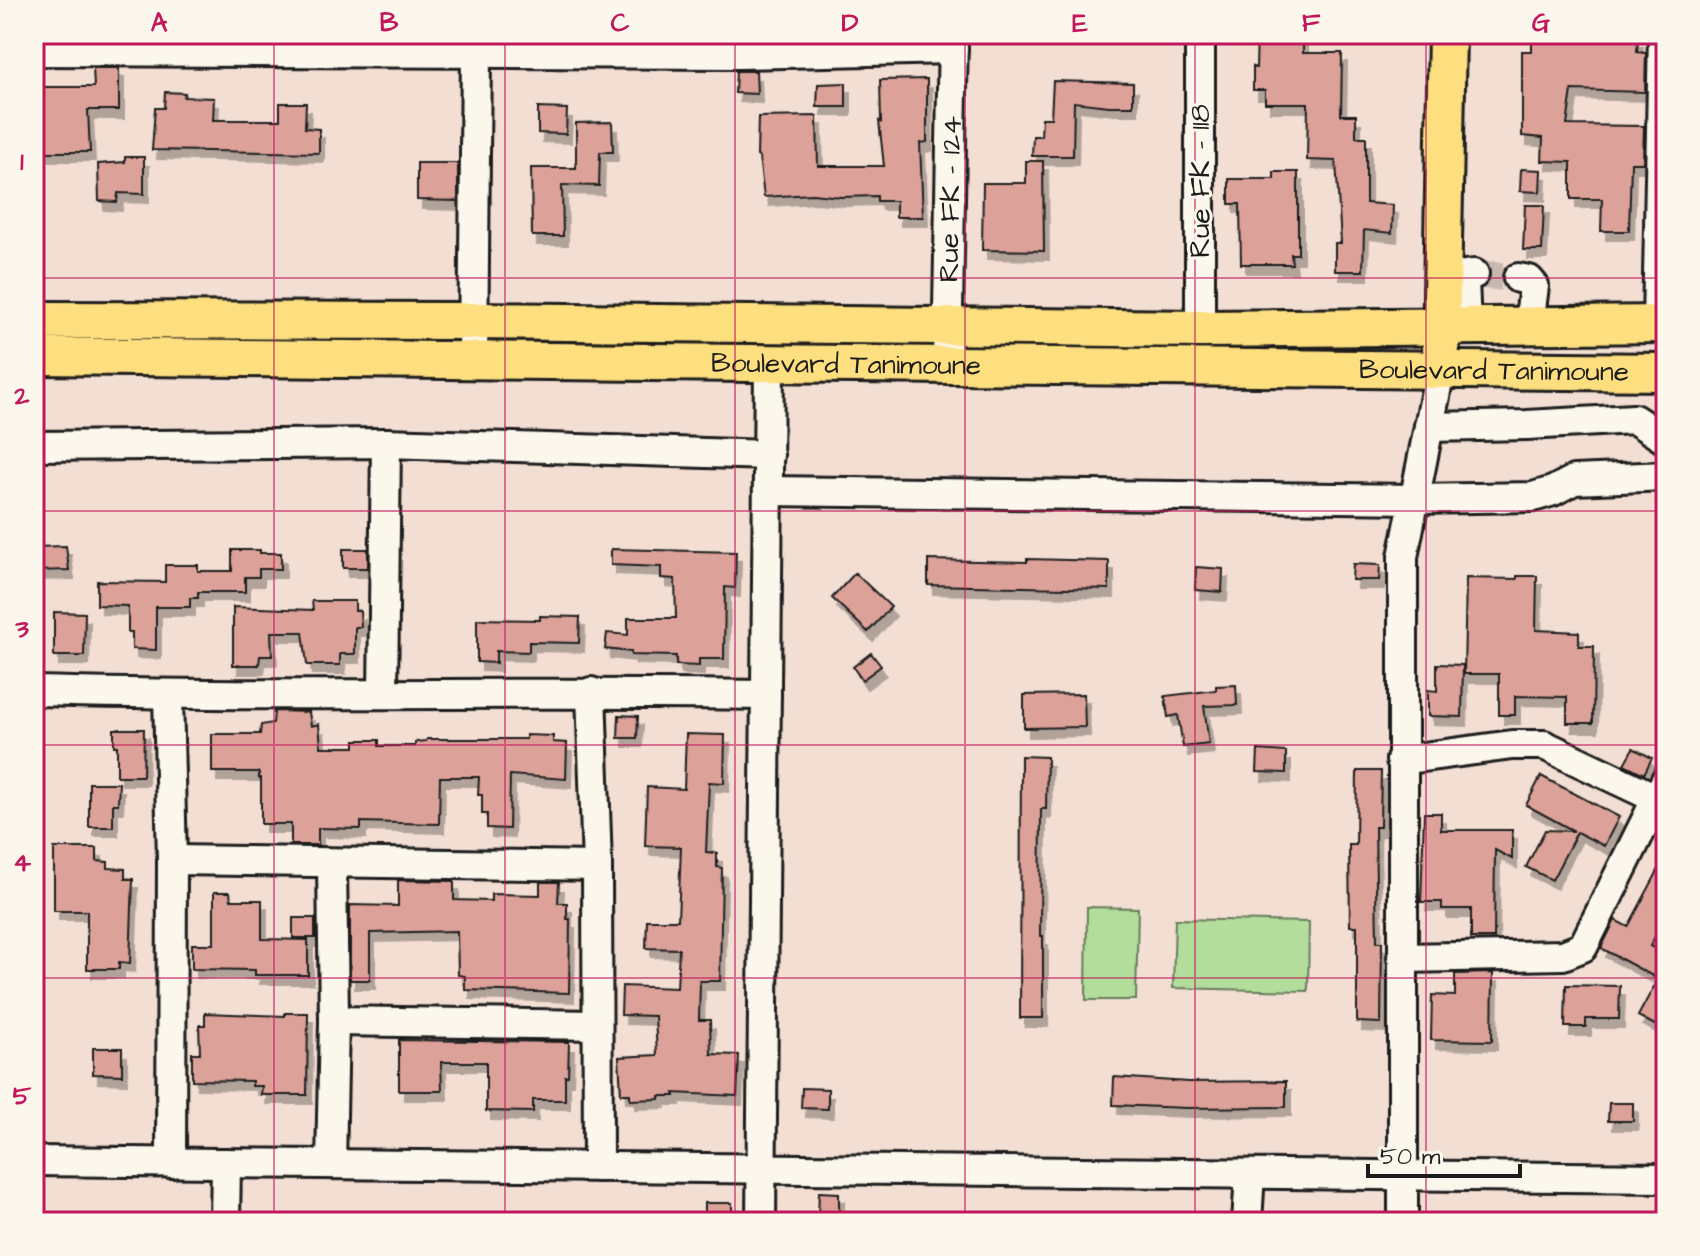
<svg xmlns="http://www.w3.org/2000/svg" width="1700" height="1256" viewBox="0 0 1700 1256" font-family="'Architects Daughter',sans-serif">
  <defs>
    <filter id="shadow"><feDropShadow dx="5" dy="9" stdDeviation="0" flood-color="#0004"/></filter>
  </defs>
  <rect width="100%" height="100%" fill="#f2ded3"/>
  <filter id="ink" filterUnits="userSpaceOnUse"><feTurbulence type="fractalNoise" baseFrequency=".0125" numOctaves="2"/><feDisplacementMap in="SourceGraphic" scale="16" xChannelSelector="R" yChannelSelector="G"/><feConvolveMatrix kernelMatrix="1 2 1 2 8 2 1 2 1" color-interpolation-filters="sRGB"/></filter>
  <g filter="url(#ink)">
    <!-- garden -->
    <path fill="#b2dd9b" stroke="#677c5c" stroke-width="2" d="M1087 907 1138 908 1136 1000H1086Z
      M1175 919 1309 922 1308 991 1173 988Z"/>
    <!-- building -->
    <path fill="#dca299" stroke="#1c1c1c" stroke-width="2" filter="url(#shadow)" d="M1257 34H1303V53H1342L1341 115H1356V137H1366V203L1393 205 1392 233 1364 230 1363 271H1335V243H1341L1336 161 1307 160 1308 103H1265V90H1253V67L1256 68Z
      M1532 34H1609V36L1638 38 1637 52 1646 53 1645 92 1572 90 1567 125 1644 126 1643 163H1631L1629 231H1601L1602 199H1571V162L1542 161 1543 138 1522 136V51H1532Z
      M93 68H119V110H88L90 152H34V87H94Z
      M736 71H756L757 94 735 93Z
      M927 79V142L920 143 923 217H896V201H877V196L841 197 812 194 764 197 759 157 757 156 758 117 817 116 818 166H884L879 121 881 122 880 80Z
      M1053 81 1133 83V106H1109L1074 102 1073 156H1032L1033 136H1041L1042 118H1051Z
      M846 83V107H817L818 84Z
      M165 92 185 93 184 97 214 98 213 120H280V103H306L305 128 319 129V153L152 150 155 108H164Z
      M538 108 567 109 566 134 538 133Z
      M612 122 613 152H600L599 186 562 185 563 236H532L531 168H576V123Z
      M125 157H144V194L118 193 117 202 99 201 98 164 125 162Z
      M1026 161H1043L1044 251 982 250 983 183H1026Z
      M417 163H458V201L417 200Z
      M1521 169 1541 170 1540 192 1520 191Z
      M1274 172H1298V254H1291L1292 264H1241L1240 204H1229V179H1274Z
      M1525 205H1544L1542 250H1523Z
      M66 546 69 570 34 571V547Z
      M343 549H368V568H343Z
      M611 549 736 552 735 588 725 587 724 659H699V666L676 665V656L631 655V652L605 649 607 633 628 635V618H676L675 579 661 578V567L611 565Z
      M232 550H260V553H281V569H259V577H245V592H198V598H190V607H156V650L132 649V632H128V606L97 605V581L165 582V565H198V571H232Z
      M1027 559 1109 561V589L928 585V560L1027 562Z
      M1353 564 1380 565 1379 580H1352Z
      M1196 567 1223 569 1222 592 1195 590Z
      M855 573 891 607 868 632 832 598Z
      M1517 576H1537L1536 630 1579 632V646H1594L1593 723H1567V697L1515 696V715H1499V674H1464L1466 578 1517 579Z
      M312 601H355V611H360L361 627H355V654H340V665H307L303 632H271L272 656H260L259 665H233V607L313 610Z
      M54 612 85 613 84 656H54Z
      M540 616 580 617 579 643 529 642V652L496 651V663L477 662V619L540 620Z
      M871 653 881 666 862 680 853 667Z
      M1437 664 1463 665 1462 717 1428 716V690L1437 691Z
      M1236 685 1237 705 1204 706 1209 744 1183 747 1178 715 1168 717 1165 696 1216 690V686Z
      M1084 694 1085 727 1024 728V695Z
      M274 711 309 712 311 726 319 724 321 747H355V740H379V746H415V742L426 741 427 739H526V735L553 736V742L567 743 566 779 510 775 509 829 487 828V814H482V795H478L479 777H440L439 824 361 822V829L318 828V845H291V824H261V778H259V772H212V734H260L261 725 273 723Z
      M619 715 638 716 637 738H618Z
      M114 729H144L143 776H117V746H114Z
      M686 734 725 735 724 783 709 782 706 852 717 853V867L722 868 720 981H700L699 1020H710L711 1054 739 1055 737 1096 674 1093 675 1096H660V1099L630 1100V1094H621L619 1057 657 1055 655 1016 621 1015 622 986 677 988 679 949 646 948 647 920H678L681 847 645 846 647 787 684 789Z
      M1633 748 1652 758 1644 774 1624 764Z
      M1258 750 1286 752V773L1257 772Z
      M1021 756 1047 757 1046 809H1041L1040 936H1043V1018H1020Z
      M1357 771H1381L1380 827H1375L1377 942H1382L1381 1023 1357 1022V926H1350L1349 845H1356Z
      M1541 776 1619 817 1604 846 1577 832 1552 880 1526 867 1545 830 1574 831 1526 805Z
      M89 783H119L118 804H113V827H89Z
      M1424 813H1441V830H1512V859L1495 850 1494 938H1471V909H1442V902H1421Z
      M54 848H97V861L108 862V868L125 869V879H133L130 963 119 962V969H87V911H54Z
      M1666 856V916L1650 946 1666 955V1031L1638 1016 1658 979 1601 948 1615 920 1628 927Z
      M398 880 454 881V900L491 901V894L540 895V882H559L558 903H567V919H570L569 993 465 990V976L458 975 457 931 370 933V980H350V905L398 906Z
      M214 892H230L231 900H262V939L308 940V975H255V970L192 969V944H214Z
      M293 918H315V938H293Z
      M1493 973 1492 1041 1431 1040 1432 995 1455 996V974Z
      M1566 985 1620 986 1619 1019H1586V1027H1565Z
      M205 1013 285 1016V1013H308L307 1095H261L262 1086H252V1081L192 1080V1053H200L199 1025H205Z
      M399 1040 569 1042 568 1076H565V1100H533V1112L486 1111V1062H441L442 1091H399Z
      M93 1048H122V1075L93 1074Z
      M1114 1077 1188 1082 1286 1081V1107L1187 1108 1113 1105Z
      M802 1088 828 1089V1109L801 1108Z
      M1609 1103H1633V1121H1608Z
      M819 1192 839 1193V1218L818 1217Z
      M705 1203H732V1219H705Z"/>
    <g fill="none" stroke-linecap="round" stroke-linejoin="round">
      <!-- minor-tunnel -->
      <path stroke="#c7b7ae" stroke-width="28" stroke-dasharray="28 14" stroke-linecap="butt" d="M1474 274 1518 278"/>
      <!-- minor casing -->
      <g stroke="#1c1c1c" stroke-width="34">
        <g id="minor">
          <path d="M34 51 738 54 953 49"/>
          <path d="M1518 278 1529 280 1534 286 1529 325"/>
          <path d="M1657 324 1663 34"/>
          <path d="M1466 325 1464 281 1466 275 1474 274"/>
          <path d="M1200 329V34"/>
          <path d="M473 359 476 53"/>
          <path id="s1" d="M947 365 953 34"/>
          <path d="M1429 427 1527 425 1634 419 1666 440"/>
          <path d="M34 446 386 443 769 455"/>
          <path d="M768 491 1415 499 1533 497 1553 491 1574 480 1666 476"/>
          <path d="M34 691C278 698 522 691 766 695"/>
          <path d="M591 692 597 866 598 1167"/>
          <path d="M383 694 386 443"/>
          <path d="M168 695 172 860 171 1163"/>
          <path d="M1401 760 1512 745H1544L1666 803"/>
          <path d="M172 860 597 866"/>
          <path d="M1402 958 1563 955 1583 947 1666 780"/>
          <path d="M334 1021 597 1025"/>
          <path d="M34 1161 1666 1178"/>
          <path d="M331 1164 334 1021 332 863"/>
          <path d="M225 1222 226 1163"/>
          <path d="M761 1222 769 365"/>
          <path d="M1247 1222 1250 1174"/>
          <path d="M1403 1222V557L1440 371"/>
        </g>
      </g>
      <!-- major casing -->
      <g stroke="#1c1c1c" stroke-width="42">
        <g id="major">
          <path d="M34 320 474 321 1200 329 1666 324"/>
          <path d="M1441 348 1447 34"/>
          <path id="s2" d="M34 356 1666 372"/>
        </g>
      </g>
      <!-- minor -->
      <use href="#minor" stroke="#fbf7ec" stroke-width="28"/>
      <!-- major -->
      <use href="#major" stroke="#fedf80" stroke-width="36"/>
    </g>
  </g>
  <!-- grid -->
  <path fill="none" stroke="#c2185b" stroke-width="2" stroke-opacity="0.55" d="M274 34V1222M505 34V1222M735 34V1222M965 34V1222M1195 34V1222M1426 34V1222M34 278H1666M34 511H1666M34 745H1666M34 978H1666"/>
  <g text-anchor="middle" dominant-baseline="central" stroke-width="6" stroke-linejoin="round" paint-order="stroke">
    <!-- street labels -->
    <g font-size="28" fill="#1c1c1c" stroke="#fbf7ec">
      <text transform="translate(1200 181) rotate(-90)">Rue FK - 118</text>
      <text stroke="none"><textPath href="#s1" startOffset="166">Rue FK - 124</textPath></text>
      <text stroke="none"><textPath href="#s2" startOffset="812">Boulevard Tanimoune</textPath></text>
      <text stroke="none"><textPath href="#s2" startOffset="1460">Boulevard Tanimoune</textPath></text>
    </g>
  </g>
  <!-- margin -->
  <rect width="1700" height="1256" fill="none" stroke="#fbf7ec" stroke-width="88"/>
  <!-- scale -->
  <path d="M1368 1164v12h152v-12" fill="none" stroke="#1c1c1c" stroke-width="4"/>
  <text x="1380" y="1164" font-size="24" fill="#1c1c1c" stroke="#fbf7ec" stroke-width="6" paint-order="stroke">50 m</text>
  <rect x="44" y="44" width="1612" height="1168" fill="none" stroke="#c2185b" stroke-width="3"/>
  <g font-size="26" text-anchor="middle" font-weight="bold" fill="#c2185b">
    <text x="159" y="31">A</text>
    <text x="389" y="31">B</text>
    <text x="620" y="31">C</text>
    <text x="850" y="31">D</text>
    <text x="1080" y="31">E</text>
    <text x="1311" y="31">F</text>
    <text x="1541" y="31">G</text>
    <text x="22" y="170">1</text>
    <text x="22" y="404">2</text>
    <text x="22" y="637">3</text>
    <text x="22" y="871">4</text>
    <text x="22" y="1104">5</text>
  </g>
</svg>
